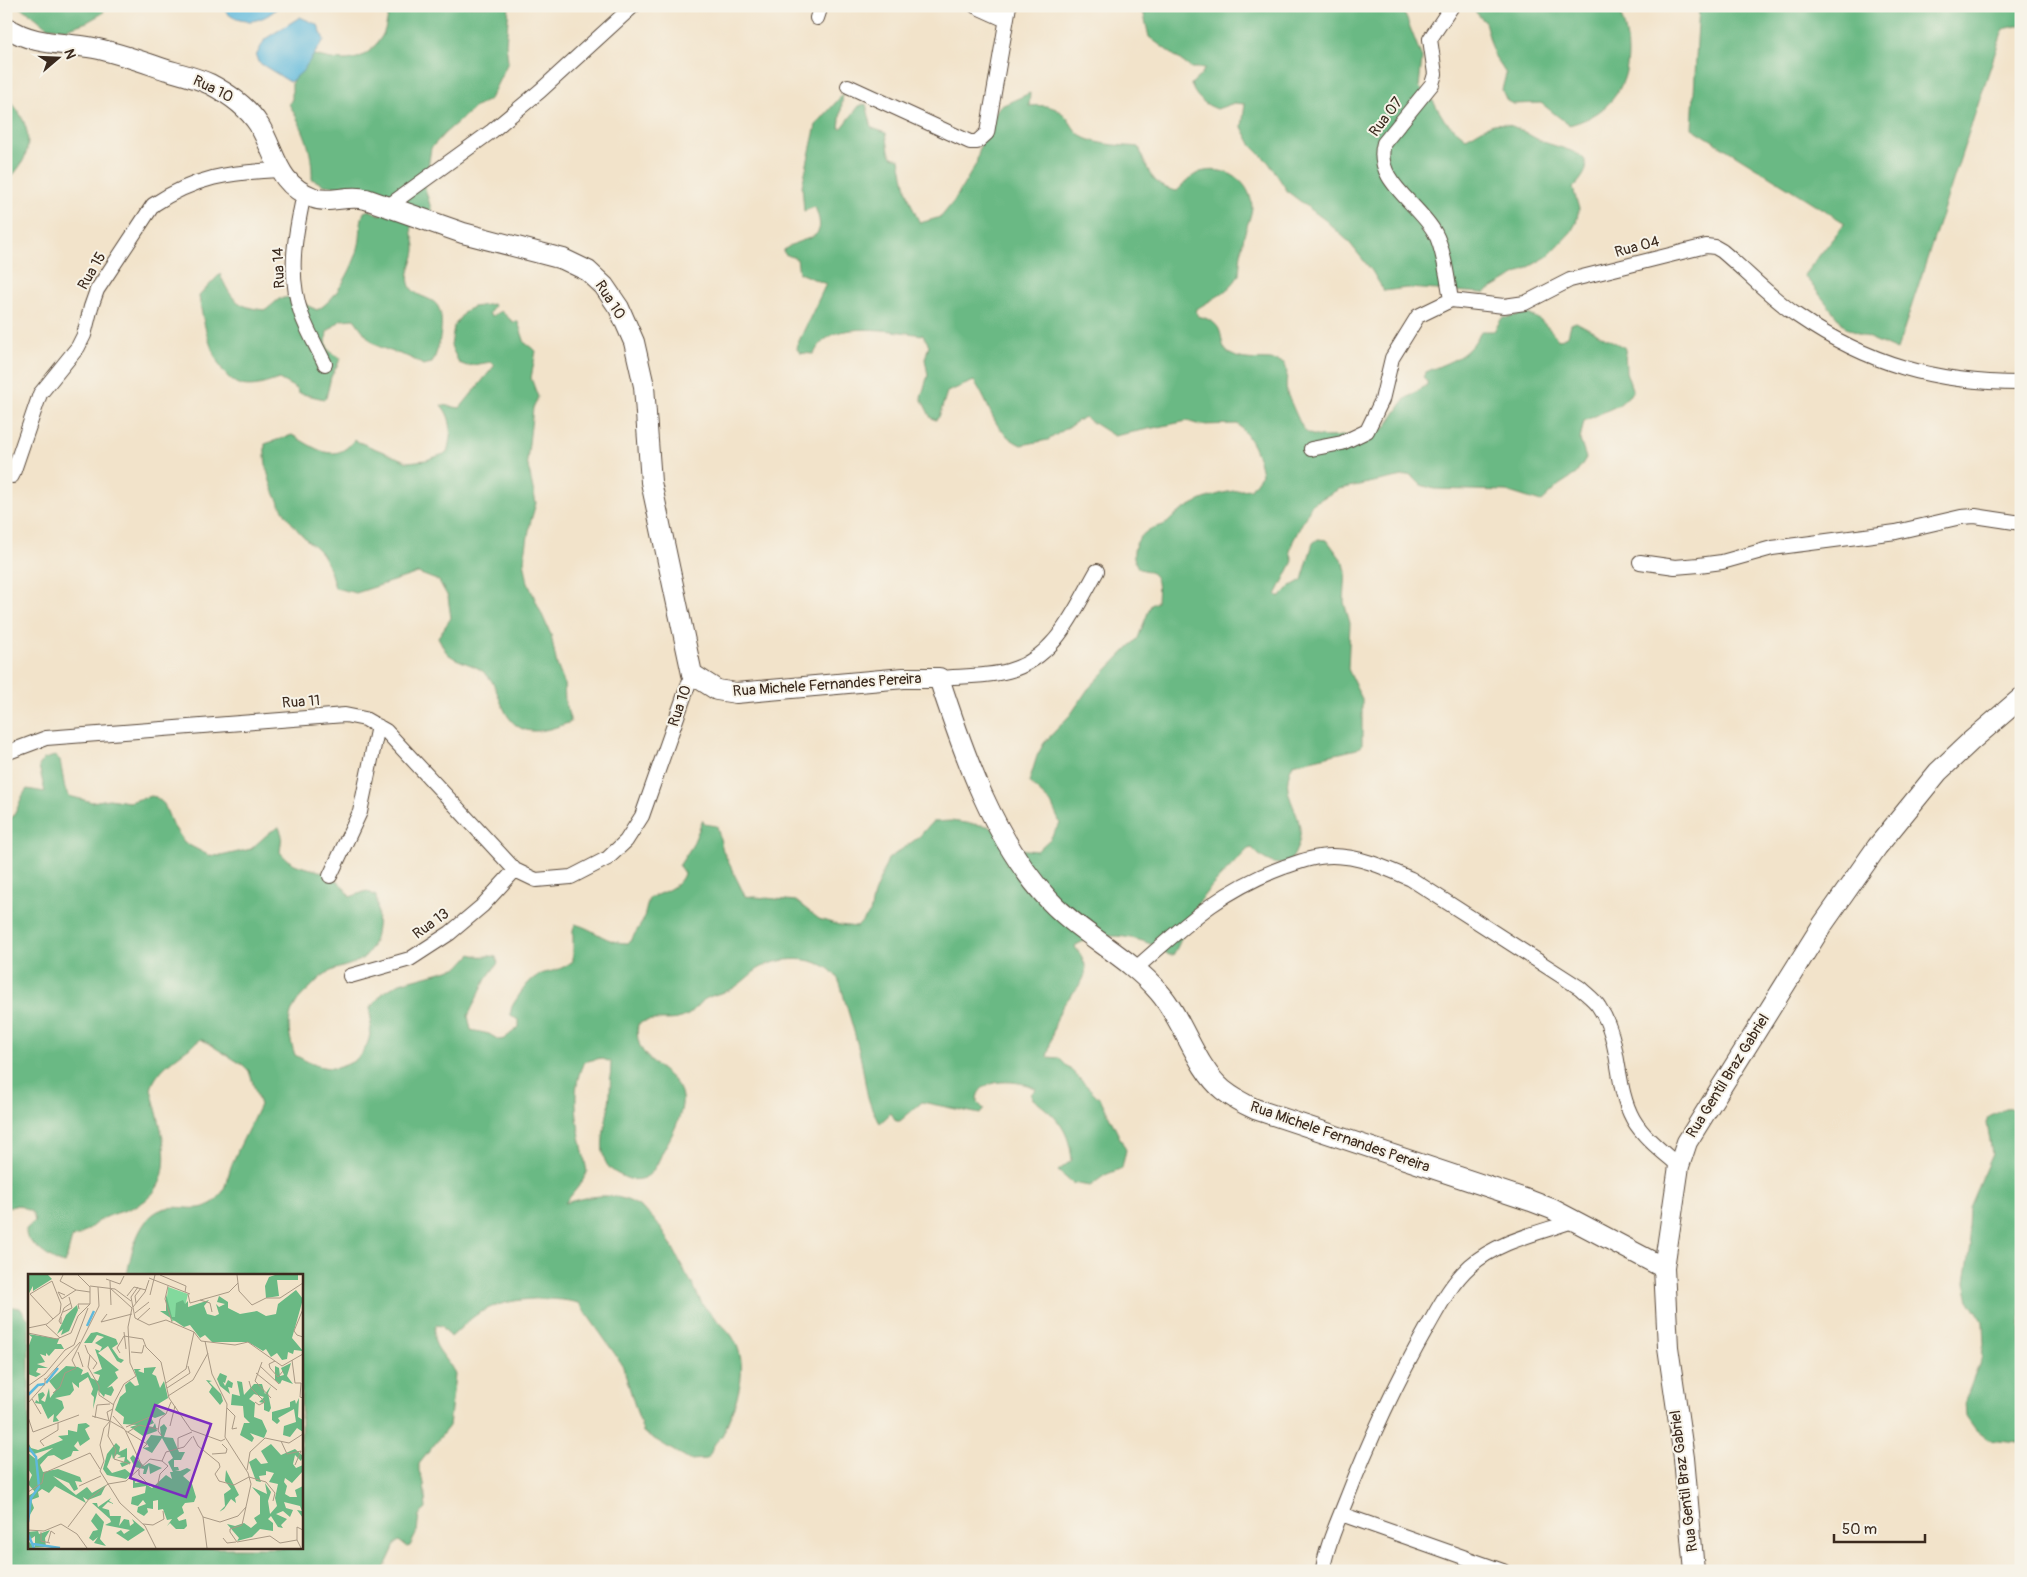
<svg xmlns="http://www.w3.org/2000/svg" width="2027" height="1577" viewBox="0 0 2027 1577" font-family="Pangolin,sans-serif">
  <rect width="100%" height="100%" fill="#f7f3e8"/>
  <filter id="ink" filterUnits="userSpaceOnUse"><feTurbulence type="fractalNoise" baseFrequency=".02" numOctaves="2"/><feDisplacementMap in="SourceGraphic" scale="10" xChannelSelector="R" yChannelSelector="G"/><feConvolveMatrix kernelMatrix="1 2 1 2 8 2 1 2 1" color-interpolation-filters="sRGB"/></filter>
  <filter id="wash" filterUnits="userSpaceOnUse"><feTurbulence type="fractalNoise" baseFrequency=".0096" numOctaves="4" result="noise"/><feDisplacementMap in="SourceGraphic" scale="20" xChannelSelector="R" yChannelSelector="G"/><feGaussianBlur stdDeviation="1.12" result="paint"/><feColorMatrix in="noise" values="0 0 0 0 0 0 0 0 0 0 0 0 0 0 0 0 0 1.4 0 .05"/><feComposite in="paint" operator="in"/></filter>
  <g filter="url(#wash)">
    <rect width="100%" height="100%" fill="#f2e3ca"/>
    <!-- forest -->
    <path fill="#6ab984" stroke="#527251" d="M17 6H105L103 13 87 22 66 29 47 27 31 14Z
      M391 6H509L506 44 508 62 490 99 474 108 445 133 431 148 425 188 432 212 413 221C409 236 414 234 415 247 416 260 403 274 411 288 416 296 427 297 434 302 448 312 439 351 432 363L423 365C406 353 394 354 378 346 368 340 361 328 354 319L341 320 327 332C325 347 327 352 341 358L331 377 326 398 324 399 298 393 297 389 279 379C267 383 254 388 241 385 214 378 202 319 199 296L220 274C231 299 237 308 266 310L279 299 289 297 317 310C337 300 357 262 360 239 361 229 360 222 364 212L369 210 380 215 389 208 374 192 324 185 312 179C313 150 303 128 289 104L292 99V83L300 55 305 53C336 60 361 70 382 36 387 28 387 15 391 6Z
      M1142 6H1399L1406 17 1422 58 1419 87 1433 101 1445 121 1466 138C1475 134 1485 126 1494 124 1511 121 1526 134 1541 141 1566 151 1608 153 1573 188L1579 209 1576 223 1571 232 1548 256 1484 293 1407 288 1384 291 1372 271 1348 241 1325 220 1288 192 1269 163 1252 146 1242 127 1245 104 1234 103 1217 109C1204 104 1195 97 1191 84L1201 75 1205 68H1191L1149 37Z
      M1470 6H1617C1640 57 1628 110 1569 125L1541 103 1513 104 1507 101 1502 90 1506 74 1494 55 1485 22Z
      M1699 6H2021V25L2003 29 1897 350 1846 328 1804 275 1845 223 1692 128Z
      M1030 93 1029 106C1044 105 1056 105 1067 118 1071 123 1074 130 1079 134 1094 146 1121 145 1139 147 1147 169 1152 187 1177 191 1185 183 1194 172 1205 171 1229 167 1250 182 1252 206 1252 215 1246 227 1244 236 1241 249 1240 262 1239 275 1230 292 1210 300 1195 310L1198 316C1232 324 1214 344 1230 354 1247 364 1268 356 1284 363 1290 373 1284 382 1287 393 1289 398 1302 429 1305 431 1318 444 1368 432 1385 428L1405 399 1427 385V381L1423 377 1426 372C1452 360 1468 358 1481 331H1494L1502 318C1510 318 1515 315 1522 314 1535 312 1552 330 1558 340L1568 336 1571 324 1576 322 1625 348 1626 372 1633 392 1619 405 1584 421 1580 440 1586 458 1576 474 1559 485 1541 502 1506 491 1434 489 1421 485 1412 476 1408 475 1339 489 1312 504 1293 541 1290 551 1293 561 1276 595 1280 597 1291 586 1302 580 1313 543 1318 539 1327 540 1344 563 1346 572 1344 602 1350 623 1348 669 1362 699V745L1357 749 1293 764C1272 803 1321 817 1289 863 1274 867 1262 859 1252 848L1248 849C1229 869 1207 888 1193 911 1185 925 1182 941 1173 955H1169C1145 936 1104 929 1076 945L1075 947C1101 978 1072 987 1060 1011 1053 1026 1051 1042 1047 1057L1059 1058 1101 1100 1126 1150 1122 1168 1105 1175 1090 1186 1072 1183 1058 1171 1072 1160C1069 1129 1057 1117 1033 1099L1031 1094 1036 1089C1024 1080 975 1075 977 1102L984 1109 980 1114 922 1102 900 1121H896L891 1113 880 1123C867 1103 867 1093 863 1070 859 1047 852 1024 845 1001 843 994 841 985 838 979 825 957 790 956 769 964 753 969 745 982 732 989 721 994 711 994 701 1002 696 1006 693 1012 688 1015 671 1025 653 1015 638 1024 630 1068 687 1069 682 1105 680 1121 671 1137 663 1151 658 1162 653 1177 640 1179 631 1181 626 1178 618 1174 592 1162 606 1126 609 1104 611 1091 610 1076 611 1062L600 1058 584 1062C567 1095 581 1137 587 1172L582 1182 565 1203C573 1201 582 1198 591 1197 642 1189 663 1227 682 1266 687 1277 694 1285 698 1296 704 1311 723 1323 732 1336 752 1367 736 1403 723 1434 721 1438 716 1441 714 1445 711 1451 711 1454 707 1459L689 1460 643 1432 622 1364 579 1303C550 1296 508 1297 481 1312 470 1318 460 1329 451 1337L442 1326 436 1325C427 1347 449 1356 455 1375L449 1426 419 1464V1471L424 1483 426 1509 419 1515 417 1532 410 1546 407 1547 399 1541 396 1543 383 1571H6L7 1306 20 1308 29 1320V1548H301V1276H127C131 1252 139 1213 167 1208 185 1205 199 1214 215 1201 226 1192 227 1177 232 1164 240 1144 251 1125 260 1105L249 1071 243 1065 201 1039C184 1052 156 1068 151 1089 159 1125 181 1176 143 1202 131 1210 116 1212 104 1218 92 1224 85 1235 72 1238L65 1264C57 1264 31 1245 27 1237 26 1235 26 1232 26 1229L35 1221 32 1212 18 1205 6 1208V822C18 817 18 799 27 789L45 792 39 766 44 759 55 756 60 760 65 789 69 796 92 802 109 799 129 802 151 796 156 797 164 804 172 824 185 843 208 855 221 856 251 849 270 832 279 827 282 835 280 852C299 878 328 858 350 897L367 891 376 896C379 914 379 939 367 954 359 965 340 966 329 972 322 975 316 982 311 987 286 1008 285 1025 295 1055 306 1061 318 1068 332 1068 335 1069 339 1067 343 1066 370 1057 373 1032 370 1008L384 992 400 983 459 967 471 954C484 959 486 954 496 957L498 963 486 979 468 1016 471 1030 489 1034 499 1040 504 1039 519 1027V1021L511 1015C510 1007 514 1003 518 997 540 962 548 980 573 961V930L575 924C597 930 606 944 629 943L643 921 649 898C661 893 681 887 684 873L679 866 692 846 703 820 704 824 717 826 723 851 745 896 796 901 819 919 839 925 857 927 870 913 874 894 888 859 919 837 932 822 951 821 988 826 1018 849 1037 851 1050 839 1060 823 1051 803 1029 782 1037 756 1044 743 1071 714 1088 689 1138 638 1151 605 1157 602C1158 583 1160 572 1139 569 1130 557 1133 542 1146 532 1151 527 1161 527 1167 523 1171 520 1174 515 1178 513 1202 497 1224 491 1251 489L1262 474C1258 453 1252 440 1238 424L1200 425 1187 421 1114 436 1084 417 1048 440 1021 445C991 431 992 406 974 381L947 392 939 417 936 420 931 418 921 398 928 375 925 359 929 345 923 335C899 332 846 322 826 339 821 342 817 349 813 354L800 353 797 349 798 343 826 284 799 273 797 259 785 254 783 251C802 233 831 246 815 207L804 211 802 186 816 125 843 94 839 128H842L859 106 866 104 872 128 886 133 889 151 892 157 900 159C904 183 909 203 920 223L941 217 954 201 976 164 981 143 999 107Z
      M6 97C27 116 37 146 17 170 14 174 11 178 6 180Z
      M493 304 494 306 489 314 492 316 501 311 513 322H518L525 343 536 351 531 378 538 397 533 408 527 461 536 503 530 524 524 561 528 583 551 635 557 665 564 683 565 702 571 722C543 732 518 741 503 707 497 695 496 684 486 674 476 664 459 663 448 654 444 650 441 642 438 637L451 618 448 597 439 581 418 573 356 593 335 588C332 576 328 563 321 553 316 546 309 543 304 537 280 513 263 477 265 444L292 435C314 447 335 466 354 440L408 462 426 460 447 453C451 435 454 420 441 405L460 408 495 365 491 362 467 366 459 363 451 346 454 326 465 311 473 307Z
      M2021 1108V1442H2017L1988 1439 1976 1430 1966 1416 1965 1401 1981 1359 1984 1344 1983 1322 1969 1300 1965 1282 1971 1245 1968 1227 1969 1207 1992 1154 1987 1122 1989 1117 2006 1109Z"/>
    <!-- water -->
    <path fill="#5eb9dc" stroke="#4c727d" d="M221 6H279C263 24 236 28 221 6Z
      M300 17 318 25 324 40 302 72 290 82 258 62 256 56 265 39Z"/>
  </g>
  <g filter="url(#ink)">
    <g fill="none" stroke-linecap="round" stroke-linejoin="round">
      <!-- street casing -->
      <g stroke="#564638" stroke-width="16">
        <path id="street" d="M975 6 1006 20
          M817 18 821 6
          M848 86 970 142H977L987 133 1009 6
          M304 194C295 235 287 275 302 316 308 332 318 349 325 364
          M387 207 492 131 540 91 633 6
          M1451 300C1448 282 1444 249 1435 233 1419 203 1373 181 1384 143L1432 84 1435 74 1430 39 1452 6
          M1311 449 1342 443 1367 431 1382 400 1392 358 1418 316 1451 300 1504 306 1525 303 1570 280 1706 246 1715 247 1722 251C1747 272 1771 298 1798 316 1868 364 1935 383 2021 383
          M12 476 40 394 78 347 84 335 91 307 97 290 153 205C195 177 230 172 279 170
          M1640 562 1675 567 1699 565 1722 562 1772 548 1896 532 1961 517 1975 516 2021 523
          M939 678C961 676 986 677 1008 671 1056 658 1074 611 1097 571
          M6 753 46 738 345 715 365 719 386 731 515 870 536 880 571 877 608 858 626 841 642 816 692 674
          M330 876 360 812 378 726
          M1135 969C1185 925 1219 891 1284 867 1299 862 1315 856 1332 856 1360 856 1386 868 1411 879L1580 988C1586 994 1595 1000 1599 1007 1622 1041 1614 1085 1633 1119 1644 1138 1663 1152 1679 1166
          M350 976 410 959 450 933 482 906 515 870
          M1341 1514 1503 1571
          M1323 1571C1324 1552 1338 1521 1345 1503 1369 1441 1394 1386 1427 1328 1439 1307 1451 1283 1470 1266 1498 1241 1539 1233 1573 1221"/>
      </g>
      <!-- secondary casing -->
      <g stroke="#564638" stroke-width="22">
        <path id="secondary" d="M6 27C35 46 63 42 94 48 119 53 143 62 167 70 181 74 197 78 210 84 229 94 247 106 259 125 277 155 276 184 314 198 329 204 348 194 366 199L463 233 563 259 588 271 604 286 619 308 634 342 644 386 651 482 692 674 717 690 736 693 904 678H939C964 755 994 841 1049 900 1082 935 1128 956 1159 992 1183 1019 1196 1068 1223 1090 1233 1098 1244 1104 1255 1109L1531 1201 1552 1209 1664 1268
          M1694 1571 1684 1458 1668 1347 1664 1268 1679 1166 1687 1142 1823 924 1877 847 1938 772 1971 741 2021 698"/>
      </g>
      <!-- street -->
      <use href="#street" stroke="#fff" stroke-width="14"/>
      <!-- secondary -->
      <use href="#secondary" stroke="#fff" stroke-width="20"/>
    </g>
  </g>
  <g text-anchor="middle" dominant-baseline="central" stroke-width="4" stroke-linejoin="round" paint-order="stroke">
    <!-- street labels -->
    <g font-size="15" fill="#3b2a1e" stroke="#f7f3e8">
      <text transform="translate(213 89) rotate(26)">Rua 10</text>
      <text transform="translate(1386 117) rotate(-53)">Rua 07</text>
      <text transform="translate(1637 247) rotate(-15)">Rua 04</text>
      <text transform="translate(279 268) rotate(-93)">Rua 14</text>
      <text transform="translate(92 271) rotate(-60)">Rua 15</text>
      <text transform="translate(610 300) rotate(57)">Rua 10</text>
      <text transform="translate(827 685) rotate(-4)">Rua Michele Fernandes Pereira</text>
      <text transform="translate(301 702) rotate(-4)">Rua 11</text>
      <text transform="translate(680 706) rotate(-71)">Rua 10</text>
      <text transform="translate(431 924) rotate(-36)">Rua 13</text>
      <text transform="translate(1728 1076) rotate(-58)">Rua Gentil Braz Gabriel</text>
      <text transform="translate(1340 1137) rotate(19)">Rua Michele Fernandes Pereira</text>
      <text transform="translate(1684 1481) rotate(-97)">Rua Gentil Braz Gabriel</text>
    </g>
  </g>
  <!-- overview -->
  <g transform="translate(28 1274)">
    <rect width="275" height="275" fill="#f2e3ca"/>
    <path d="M140 13 160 20 154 45 144 47 138 34Z" fill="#83d99d"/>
    <path d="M0 1H20L24 5 5 17V12L0 21ZM247 1H270V6H249L251 22 238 24 237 12 241 3ZM268 16 275 25 264 64 275 77 266 76 265 80 260 78 259 85 254 86 249 79 243 83 238 75 235 77 220 68H184L177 61 172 64 162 51 156 53 132 37H138V20L144 43H147L148 29 155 26 157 30 160 27V33L181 26 176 32 179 40 187 42 191 40 188 30 191 33 197 30 189 28 191 22 200 28V34L212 40 229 37 238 42 248 40 250 30ZM49 31 50 36 41 57 33 61 35 55 29 60 38 41ZM69 58 88 65 90 70 84 74 91 84 96 86 93 89 89 87 80 72 70 79 91 96 87 98 90 104 79 114 84 112 86 116 83 122 77 120 76 123 70 116 65 135 66 123 63 120 65 115 60 103 51 109V114L44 108 46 116 42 121 27 124 34 127 36 134 28 143 31 147 25 148 26 140 20 145 13 130 7 129 8 126 11 128 10 120 15 118 17 121 13 126 17 128 21 114 22 124 28 116 21 107 38 92 50 93 55 96 53 101 60 98 63 104 70 107 72 101 65 99 74 95 67 75 72 77 74 73 67 69 76 63 69 61 64 69H56L63 59ZM0 60 31 65 29 70H33L36 75H27L21 82 18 79V82L12 80 17 88 9 90 20 94H10L8 98 13 100 8 103 0 100V74L4 63ZM263 89 259 102 265 110 254 106 252 110 247 106V92L251 94 252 102 256 101 253 94ZM128 93 124 100 128 102 132 114 136 107 140 124 127 132 138 140 127 144 122 142 126 149 119 152 125 153 127 149 129 157 115 162 102 153 109 151 95 150 96 143 87 136 92 123 98 118 97 111 102 107 107 112 111 111 106 95H113L110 97 116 99V94ZM192 99 199 102 197 109 195 108 197 112 200 106 205 109 204 114 200 113 202 120 192 112 189 105ZM178 106 184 107 181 108 193 120 195 127 192 131 181 118 184 113ZM209 107 214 108 216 121 226 110H234L237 120 243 112 240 119 243 134 241 138 236 136V129L231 128 236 123 226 120 221 125 227 129 226 143 234 146 239 157 236 164 222 159 226 164 224 168 212 161 216 149H222L216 143 215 132 203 131 204 120 212 122ZM271 124 270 143 275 146V158L269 154 262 163 255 161 256 152 268 148 266 135 250 144 252 147 249 150 244 146V138L262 133V128L267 126 268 130ZM58 149 62 152 57 155 62 165 52 172 50 167 46 172 51 177H45L43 182 34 186 26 181 20 182 12 191 15 198 30 195 52 203 54 208 47 207 50 215 46 217 41 209 25 202 48 221 59 213 64 219 78 211 73 221 60 226 55 223 58 229 27 212 21 219 14 215 10 218 11 223 3 226 6 234 0 244V222L7 218 0 210 4 201 0 195V179L9 186 25 174 6 180 0 177V168L3 174 10 176 35 166 30 162 40 161V156L49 158 50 150ZM136 150 139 154 136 163 145 164 151 178H157L153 186H146V193H150L151 196H147L152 197 159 194 163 196 155 202 164 210 168 223 166 228 157 229 154 233 156 239 149 244 151 247 158 245 159 252 156 255H148L142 249 139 252 144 245 139 246 135 235 130 236V226L125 227V235L119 234 120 238 116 242 109 238 110 233 118 230 115 226 110 232 103 230 104 223 117 219 118 212 105 214V205H108L107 209 114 208 124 214 138 201 144 205 142 198H145L140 188 145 184 134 164 124 179 115 174 121 173 118 168 123 161 133 162 132 153ZM88 169 92 173 91 178 99 174V185L103 189 94 193 92 189 96 188 97 183 89 184 93 182 89 180 85 185 84 180 79 193 84 199 97 195 103 200 98 205 79 201 75 195 79 180ZM243 170 253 181 267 175 275 182 273 187 267 181 265 190 268 194 275 191V197L264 209 257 204 256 208 259 212 257 220 262 223H269L267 216 275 212V244L269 236 274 237 272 232 256 228 258 234 265 236 262 243 255 237 248 240 259 245 253 251 255 254 250 253 243 242 240 245 245 249V257L232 255 224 263 209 267 211 264 199 250 207 252 216 249 223 254 229 249 226 244 232 240V222L224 213 239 220 237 209 243 218 240 227 242 240 249 232 247 224 250 210 241 208 246 199 238 197V201L231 202 233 208 228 207 221 188 228 184 233 190 240 189 233 177ZM105 181 116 192 121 189 134 194 122 200 121 191 118 200H115L116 195 107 193 102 184ZM198 196 211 221 207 224 208 229 203 225 196 235 191 238 197 232 196 220 203 215 197 207ZM83 224 81 227 86 230 80 228 74 234 81 236 82 242H93L91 252 96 245 101 246 102 252 106 249 104 245 117 256 100 267 88 259 93 256 96 260 102 256 77 251 83 248 82 245 64 229H69L70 233ZM68 239 76 248 72 265 78 272 66 269 70 263 65 267 61 264 65 257 70 256 63 247ZM22 256 17 264 18 273 0 274 1 268 7 273V262L0 267V258L10 257 11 260Z" fill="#6ab984"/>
    <path fill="none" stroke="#5eb9dc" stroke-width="2.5" d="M59 52 66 37M18 109 30 94M0 121 10 111 17 110M0 173 8 183 11 213 3 224 0 248M0 260 6 274M5 270 32 274"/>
    <path fill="none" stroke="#a99985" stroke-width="1" d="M35 1 32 7 48 16M132 1 158 12 157 18M209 1 211 17 224 31 238 24H252L275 9M121 4 162 20M78 5 92 10 96 2M24 7 2 20 25 45M82 7 83 31M62 12 87 15 103 27M140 12 137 25 144 48M110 13 103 23 107 44 121 51 138 46 166 58 173 67 207 71 220 68 254 92 275 80M82 14 104 34M160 20 162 29 201 18 210 9M37 21 30 18 34 25 48 16 62 18M122 21 127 1M99 22 106 13 118 16M172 26 182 29 184 38M108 29 107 22 113 14M105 33 117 18 121 6M104 34 100 53 102 89 108 102 96 110 86 129 82 147 76 154 72 171 76 187 72 197 92 229 117 252 128 274M51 35 50 30H62M275 35 266 57 269 61 275 63M35 38 44 34 41 23M107 39 121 28M79 40 73 48 104 40M33 43V50L31 47 36 34 43 29M109 46 122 34M18 51 32 64M0 54 19 50 32 39 33 30 24 7M96 58 98 75M0 59 29 65 43 59 50 42 62 30V13L50 1M177 67 184 100 199 130 197 163 220 199 223 210 214 251 202 255V258L209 268 242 262 252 269 269 266 273 274M57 71 60 79 69 89 65 95M50 78 55 93M103 78 114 79 116 71M92 79 89 74 96 62 115 65 118 73 133 88 141 124 163 156 193 167 197 165M62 81 60 93 71 112V121L86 131M264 86 267 109H273L272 123 275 124M247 87 241 90 242 94 250 103 255 97M232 92 251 110M228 99 249 116M17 106 52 68M221 107 223 114 237 128 231 131 227 128M227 107 243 124M227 107 234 88M138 109 158 95 166 58M0 112 17 100 37 76 46 71 60 34M139 114 162 99 160 92M25 119 32 113 37 99 48 94 44 86 71 32 70 13M140 122 165 106 180 79M4 125 13 140M0 129 17 110V104M199 134 207 142 204 155 209 154M64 142 82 147M85 142 97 156 114 192M0 143 5 158 51 141M67 144 69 131 82 130M81 147 79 138 85 135M82 147 96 155M82 148 80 162 88 176 86 185 102 190M142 152 147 132M98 153 122 143M98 157 119 170 115 174M100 158 111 151 130 155M134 162 130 157 132 145 138 140 143 128M165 162 170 172 191 189 192 193 187 200 191 207 206 211 221 203 238 208 247 219 245 227M253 167 259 180 273 177 267 191M16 172 12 167 30 156V149M150 175V164L164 158M184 180 198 179 199 175 194 170M134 187 138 178 156 173 164 163M111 196V201L119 209M219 196 222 178 237 164 261 169 275 160M80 210 98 207 122 185 134 187 140 192 132 200 129 214M51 212 73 202M0 218 14 209 16 199 62 179 72 195M170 233 175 243 179 274M175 243 192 248 210 242 218 233M115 250 125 251 136 245 135 237M40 253 61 225 80 210M0 256 16 257 33 250 49 260 59 274M13 258V267L22 269M195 264 199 269 208 268M269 266V253L275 256M20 268 23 257 27 260"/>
    <path fill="#7b2cbf" fill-opacity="0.15" stroke="#7b2cbf" stroke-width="2.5" d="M127 131 183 150 158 223 102 204Z"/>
    <rect width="275" height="275" fill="none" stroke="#3b2a1e" stroke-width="2.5"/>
  </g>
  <!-- margin -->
  <rect width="2027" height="1577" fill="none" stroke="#f7f3e8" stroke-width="25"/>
  <!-- north arrow -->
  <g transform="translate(58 58) rotate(71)" stroke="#f7f3e8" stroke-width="4" paint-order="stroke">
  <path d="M0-4L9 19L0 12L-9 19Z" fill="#3b2a1e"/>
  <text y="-8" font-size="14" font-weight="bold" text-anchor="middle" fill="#3b2a1e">N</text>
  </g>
  <!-- scale -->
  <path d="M1834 1534v8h91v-8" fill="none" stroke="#3b2a1e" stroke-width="2.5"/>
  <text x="1842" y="1534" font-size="15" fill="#3b2a1e" stroke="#f7f3e8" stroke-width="4" paint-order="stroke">50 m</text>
</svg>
